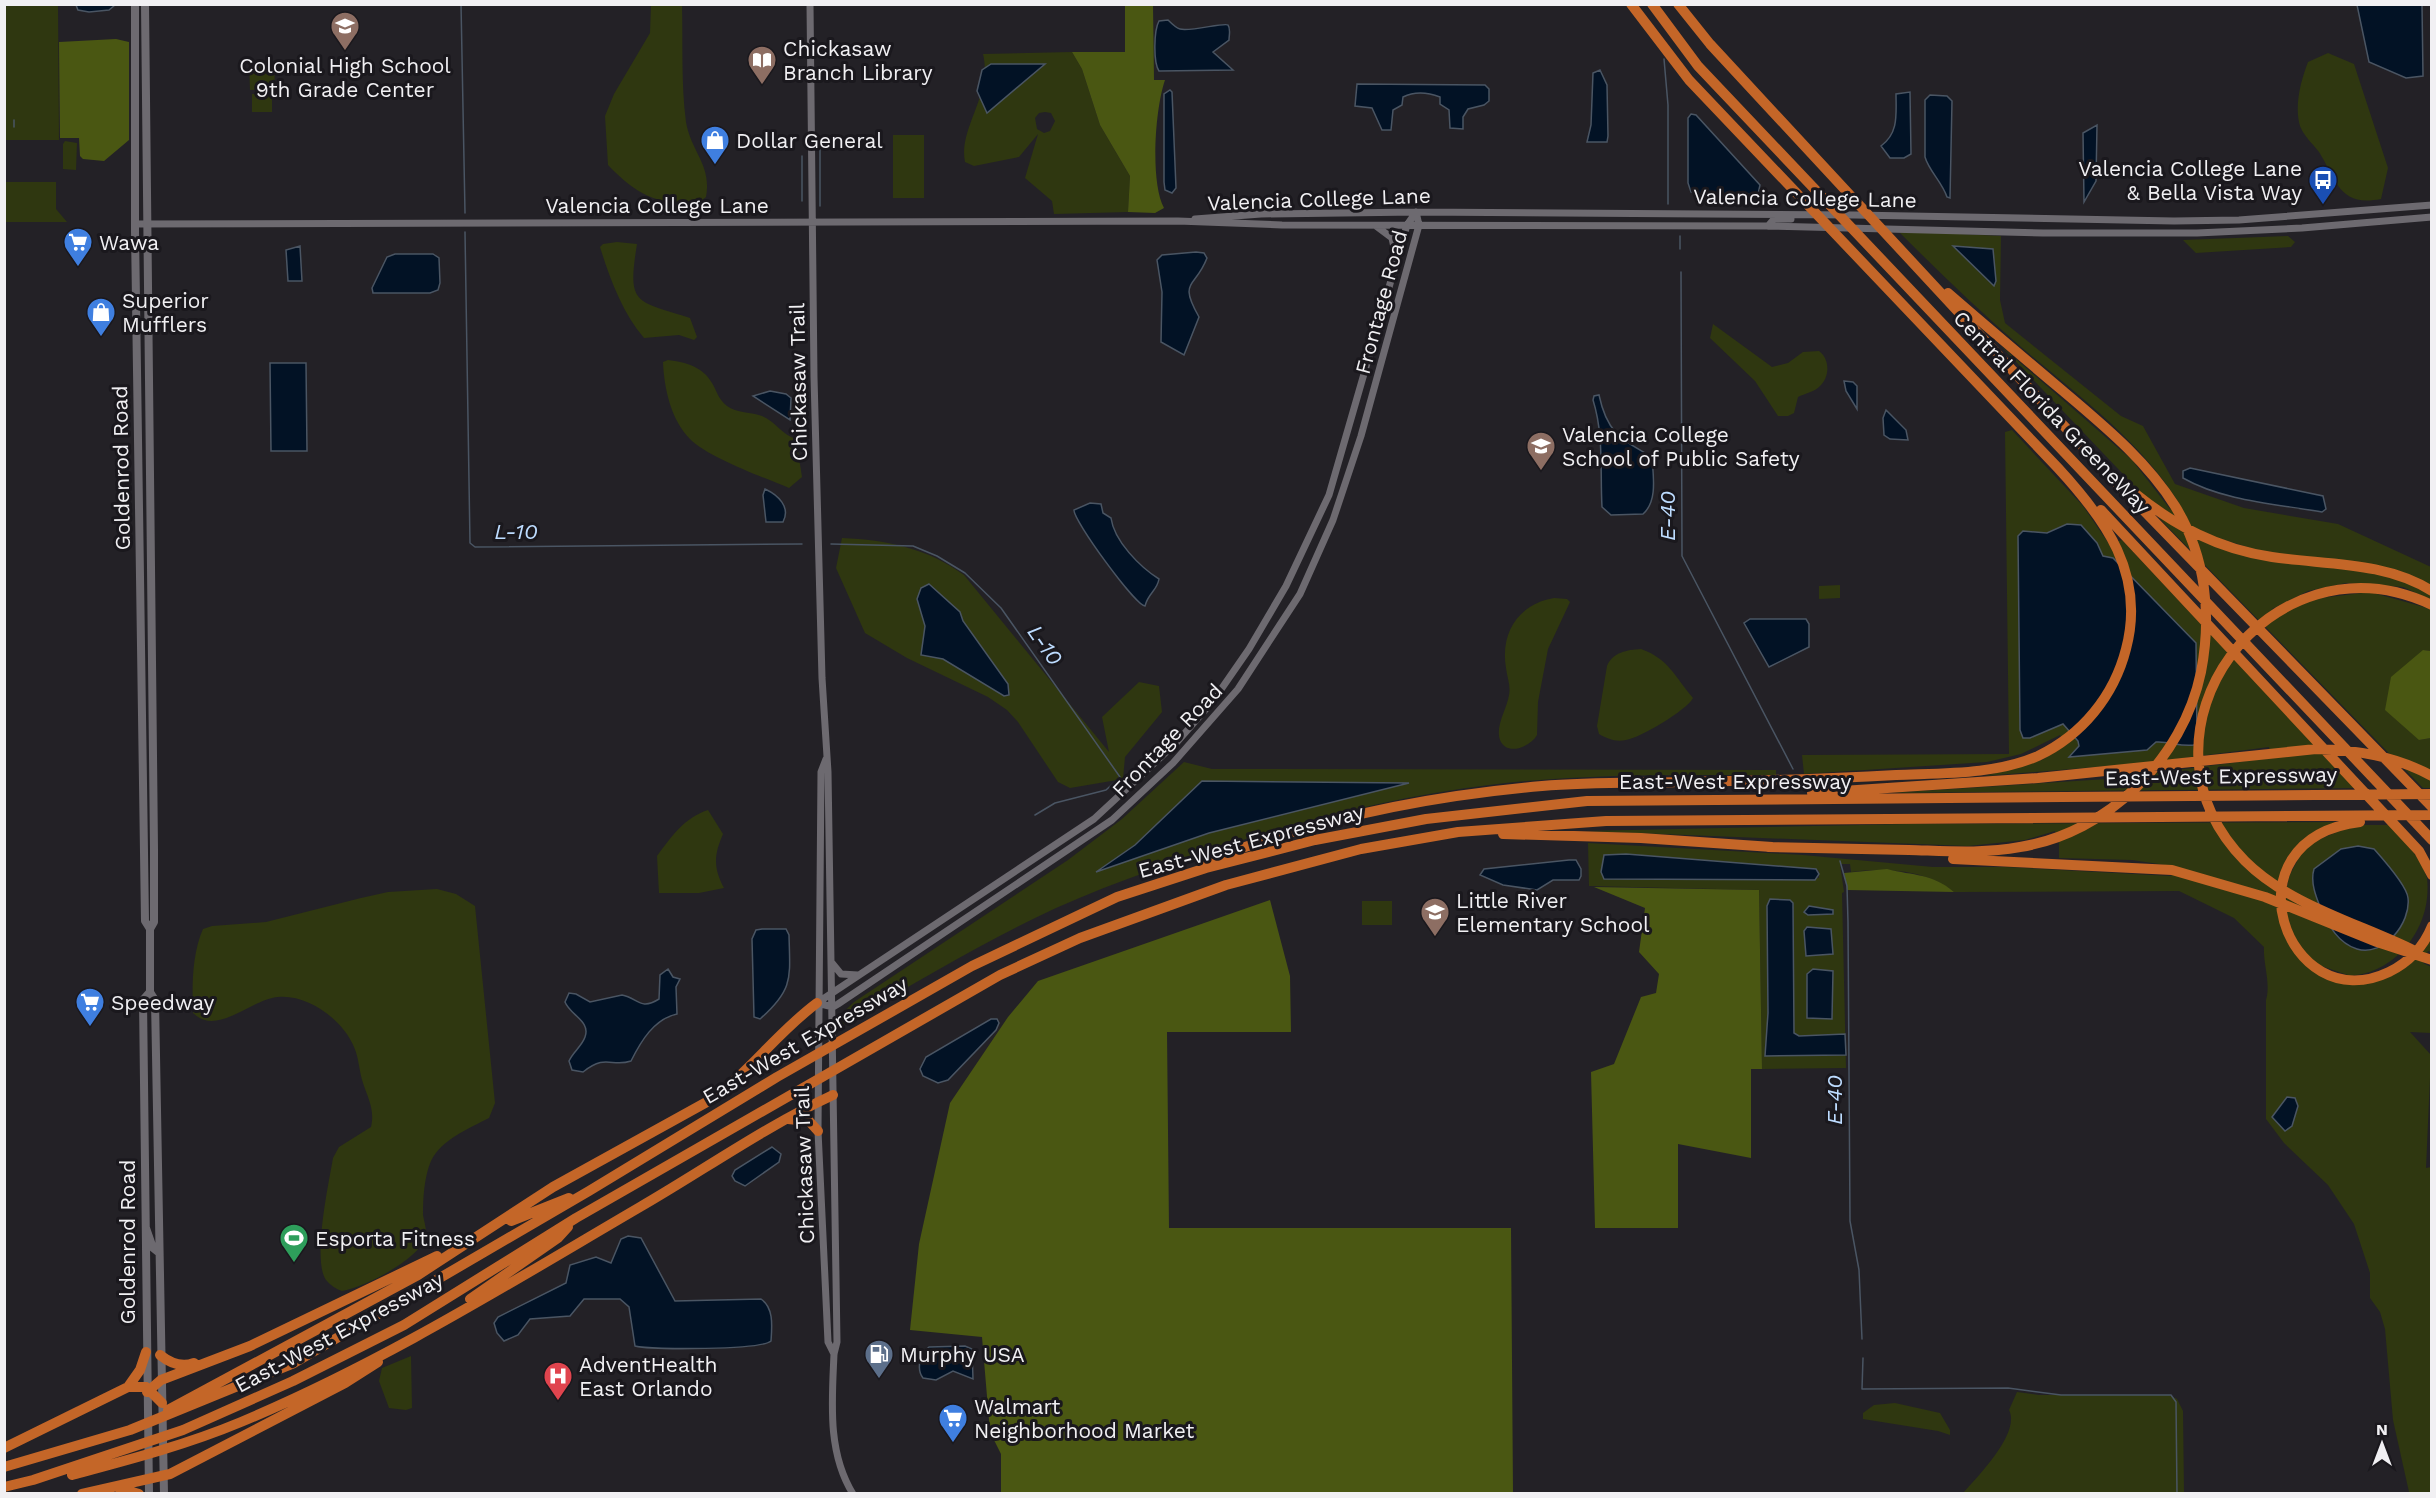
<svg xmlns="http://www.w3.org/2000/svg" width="2436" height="1498" viewBox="0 0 2436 1498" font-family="'Work Sans',sans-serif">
  <rect width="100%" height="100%" fill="#232126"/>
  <!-- green -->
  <path fill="#2f3710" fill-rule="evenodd" d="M4 5H58L59 140H5Z
    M651 5H682C683 43 681 84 686 122 691 152 712 165 706 197L697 204C655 204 637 195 608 165L605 116 614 94 650 33Z
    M1072 52 1082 69 1100 125 1130 176 1128 212 1054 214 1052 201 1025 178 1038 134 1019 157 974 166 965 162C958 128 993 95 983 54ZM1045 112 1051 113 1055 121 1050 131 1044 133 1037 129 1035 118 1039 113Z
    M2328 53 2354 64 2388 168 2381 199C2339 207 2337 181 2319 152 2313 144 2303 135 2300 126 2294 106 2301 80 2308 62Z
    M249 62H274L275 89 250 90Z
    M252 94H272V112H252Z
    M893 135H924V198H893Z
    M65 141 77 143 76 170 63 169V144Z
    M5 182H56V209L67 222H5Z
    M1898 231 2001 236 2000 300 2005 323 2121 416 2143 426 2175 484 2244 508 2338 524 2431 567V586L2423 581 2273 555 2196 531 2141 493 2001 346 2132 460 2170 509 2179 503C2139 439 2077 395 2021 347 1978 310 1938 271 1898 231ZM1953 246 1993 249 1994 276Z
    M2288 236 2295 242 2291 247 2196 253 2183 240Z
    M617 242 637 244C627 306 635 300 690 318L697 337 694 340 679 335 644 338C622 312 610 279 600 247L603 244Z
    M1713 324 1772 367 1788 363 1803 352 1819 351C1830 359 1830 377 1820 386 1816 391 1804 394 1798 397L1794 413 1788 416H1778L1755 381 1710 338Z
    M668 360C686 362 703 367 712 383 717 391 718 399 727 406 736 413 752 412 762 416 776 422 782 435 796 439L802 477 789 488C765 478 707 457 690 439 671 420 664 388 663 362Z
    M2012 430 2083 506 2109 544 2122 540 2355 788 1890 793 2107 779 2270 758 2269 747 2145 763 1985 776 2042 760 2066 745 2060 735 2021 754 1987 762 1804 774 1802 755 2009 754 2005 432ZM2067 524 2097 543 2169 741 2156 742 2147 750 2069 756 2079 747 2078 741 2063 724 2030 738 2023 737 2020 730 2018 536 2023 531 2047 533Z
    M2158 517 2199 539 2384 573 2431 594V600L2403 587 2346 583 2308 591 2272 609 2277 616 2312 599 2370 592 2431 609V651L2423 650 2419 740 2431 738V788H2423Z
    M842 538C887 540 927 548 964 575L1109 752 1102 717 1139 682 1159 686 1162 712 1125 757 1123 779 1070 788 1058 782 1018 722 1007 710 988 697 907 658 865 633 836 568Z
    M1840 585V598L1819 599V586Z
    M1554 598 1567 599 1570 602 1548 649 1538 702 1537 735C1531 746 1507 757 1500 740 1495 726 1507 709 1509 695 1511 686 1507 677 1506 668 1500 632 1519 604 1554 598Z
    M1641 649C1669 659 1675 677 1693 698 1687 710 1640 738 1626 740 1615 742 1608 739 1599 734L1597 726 1607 666C1613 652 1627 650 1641 649Z
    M1184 762 1212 769 1776 770V775C1680 775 1584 773 1489 785 1398 796 1310 819 1223 846 1159 867 1094 889 1033 919 966 952 903 990 838 1028V1017L854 1002 1068 860 1122 819ZM1202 781 1405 784 1209 833 1098 871 1135 845Z
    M708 810 723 834C714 855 713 867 724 888L699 893H659L657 856C672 836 684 818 708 810Z
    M2336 822 2310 837 2278 897 2304 960 2365 981 2426 946 2431 939V952L2428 951 2423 963 2431 967V1033L2410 1032 2431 1055 2426 1168 2431 1167V1493L2409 1492 2393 1420 2385 1329 2380 1312 2370 1298V1273L2354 1224 2328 1185 2284 1143 2266 1119V1000C2271 984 2263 964 2264 947L2234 918 2179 891 1954 892C1928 870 1885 867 1851 872L1850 864H1840L1844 892 1842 893 1846 1068 1762 1069 1759 890 1589 886 1588 843 1803 855 1933 867H2006L2171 876 2172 866 2132 860 2059 858V842L2055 831 2025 840 1968 846 1585 831 1908 824ZM1626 854 1816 869 1819 871V878L1608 879ZM1793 903 1794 1033 1799 1036 1845 1034 1765 1056 1768 1013 1767 906ZM1807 927 1831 929 1833 954 1806 956 1804 931ZM1833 971V1012L1807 1018V974Z
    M2356 825H2391C2405 841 2420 857 2427 878 2436 959 2335 1016 2296 939 2287 921 2283 916 2286 896 2292 844 2312 842 2356 825Z
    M437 889 456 894 475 906 495 1103 489 1118C468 1129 442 1139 431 1161 424 1177 423 1199 423 1215 424 1222 428 1232 425 1238 418 1260 363 1288 342 1291 336 1289 330 1285 326 1280 312 1260 329 1182 333 1158L339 1147 371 1127C375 1110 368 1098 363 1083 359 1071 359 1058 354 1047 343 1020 308 994 278 997 251 999 217 1037 193 1013 192 985 192 954 203 929L212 926 266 922 361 898 388 892Z
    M1392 901V925H1362V901Z
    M411 1356 412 1408 406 1410 389 1408 379 1381 382 1368Z
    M2017 1392 2039 1395H2169L2177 1399 2183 1411 2184 1493H1963C1977 1477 2021 1433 2009 1410Z
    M1895 1403 1940 1413 1950 1430V1435L1938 1431 1863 1419V1413L1874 1405Z"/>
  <!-- forest -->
  <path fill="#4a5712" d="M1125 5H1153L1154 80H1165C1155 109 1150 182 1164 208L1155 213 1128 212 1130 176 1100 125 1082 69 1072 52H1125Z
    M116 39 129 42V140L104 161 83 159 80 156 79 138H60L59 42Z
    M2423 650 2431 651V738L2419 740 2385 710 2391 677Z
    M1887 869C1914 876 1932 873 1954 892L1847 890 1844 873Z
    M1594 887 1759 890 1762 1069H1751V1158L1678 1144V1228H1595L1591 1072 1614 1064 1641 997 1656 993 1659 974 1639 952 1645 908Z
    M1270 900 1290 976 1291 1032H1167L1169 1228H1511L1513 1492 1001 1493V1454L990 1432 982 1337 910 1330 919 1244 950 1103 1008 1017 1038 981Z"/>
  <!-- water -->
  <path fill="#021225" stroke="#4a5563" stroke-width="1.5" d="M76 5V4L115 5 109 10 89 12 78 10Z
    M2357 5H2422L2423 76 2406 78 2369 62Z
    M1168 20C1171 23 1176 28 1180 29 1190 32 1225 22 1228 25 1231 29 1229 35 1229 40L1213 52 1233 70 1159 71C1153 62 1154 30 1159 21Z
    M991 64H1045L987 113 977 91 982 70Z
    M1600 70 1607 85 1608 136 1607 142H1587L1591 125 1593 73Z
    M1357 84 1485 85 1489 89V101L1484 105 1468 109 1463 117V129L1450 128 1449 110 1440 104V97C1427 92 1415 91 1403 97L1402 105 1393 110 1391 130H1382L1372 108 1355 106Z
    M1170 90 1172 92 1176 188 1172 193 1165 190 1164 182V94Z
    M1910 92 1911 154 1904 158H1890L1881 146C1899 133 1896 114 1896 94Z
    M1930 95 1947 96 1952 101 1950 198 1947 197C1942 182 1929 171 1925 157V100Z
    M1691 114 1696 115 1760 185 1758 194 1700 196 1691 192 1688 183V118Z
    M2097 125 2096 181 2084 202 2083 133Z
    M300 246 302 281H288L286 250Z
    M1953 246 1993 249 1996 281 1994 286Z
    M1196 252 1204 253 1207 258C1195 289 1178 280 1199 317L1184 355 1161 342 1162 292 1157 260 1162 255Z
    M433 254 439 258 440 283 438 290 430 293H373L372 288 387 257 395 254Z
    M270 363H306L307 451H271Z
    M1844 381 1853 382 1857 386V409L1846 391Z
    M770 391 786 394 791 398 790 420 753 396Z
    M1599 395C1607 433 1621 439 1652 457 1653 475 1658 501 1643 514L1611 515 1602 507C1600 471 1604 435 1593 400L1594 396Z
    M1886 410 1906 430 1908 440 1890 439 1884 435 1883 418Z
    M2190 468 2323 496 2326 509 2322 512C2277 504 2223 501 2183 478V471Z
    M765 489C778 495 791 507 783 522H766L763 495Z
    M1090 503 1101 504 1103 513 1111 518C1114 541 1140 567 1159 579 1157 591 1148 593 1145 606 1135 605 1073 520 1074 510Z
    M2067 524 2081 525 2097 543 2103 556 2113 558 2196 643 2197 741 2194 745C2179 747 2170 741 2156 742L2147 750 2069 757 2079 746 2078 741 2063 724 2030 738H2023L2020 730 2018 536 2023 531 2047 533Z
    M929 584 960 612 963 621 1008 684 1009 695 1004 696 943 659 921 655 925 626 917 599 921 588Z
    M1750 619H1806L1809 624V647L1769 667 1744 623Z
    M1202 781 1409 783 1209 833 1096 872 1135 845Z
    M2358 846 2374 849C2382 858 2407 886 2408 898 2411 923 2384 957 2357 949 2338 943 2329 926 2321 909 2316 897 2310 882 2314 869L2341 849Z
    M1626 854 1816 869 1819 874 1815 880 1604 879 1601 872 1604 855Z
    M1569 860H1576L1581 869V876L1579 880H1553L1537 890 1503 885 1480 875 1484 869Z
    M1770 899 1790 900 1793 903 1794 1033 1799 1036 1845 1034 1846 1055 1765 1056 1768 1013 1767 906Z
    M1809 906 1833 910V914L1808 915 1804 912Z
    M1807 927 1831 929 1833 954 1806 956 1804 931Z
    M762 929H786L789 935C790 978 794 989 760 1019L754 1017 752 939 756 930Z
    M668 969 673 977 680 979 676 987 677 1014C654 1019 641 1041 631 1061 611 1068 607 1053 583 1072L572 1070 569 1061C573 1052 582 1046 585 1037 591 1021 570 1015 565 1002L569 993 576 994 590 1002 622 995C638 998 640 1011 659 999L660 975Z
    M1813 969 1833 971 1832 1019 1807 1018V974Z
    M991 1019H997L999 1023 996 1030 948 1080 938 1083 923 1076 920 1069 926 1057Z
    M2287 1097 2295 1098 2298 1106 2292 1126 2285 1131 2272 1117Z
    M772 1147 781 1154 779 1162 745 1186 735 1181 732 1176 735 1170Z
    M628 1236 641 1238 675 1301 761 1299C774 1308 772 1326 771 1341 761 1350 652 1350 635 1346L629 1307 620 1299H584L570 1316 530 1319 518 1335 504 1341 497 1333 494 1323 498 1317 566 1283 570 1265 596 1257 611 1263 621 1239Z
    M929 1347 965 1346 972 1349 973 1379 953 1371 936 1380 923 1378C916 1369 920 1353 929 1347Z"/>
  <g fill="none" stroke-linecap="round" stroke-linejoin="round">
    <!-- stream -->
    <path stroke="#4a5563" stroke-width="1.5" d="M461 4 465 213
      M1664 59 1668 105V204
      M14 120V127
      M802 156V201
      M820 206V140
      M465 232 470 543 475 547 802 544
      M1680 236V249
      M1681 272 1682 556 1793 769
      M831 544 913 546 937 556 965 573 1001 608 1120 777 1106 790 1055 803 1035 815
      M1840 861 1847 886 1848 922 1850 1221 1859 1270 1862 1339
      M1863 1358 1862 1389 2008 1388 2061 1395H2171L2176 1402 2177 1494"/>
    <!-- tertiary -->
    <path stroke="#6d6a70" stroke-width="7" d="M810 4 814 377 822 678 828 772 837 1342 834 1354C832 1401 827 1452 853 1494
      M1195 219 1261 214 1416 212 1855 215 2174 221 2239 220 2432 205
      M135 224 1178 221 1282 225 1768 226 2043 233H2197L2302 228 2432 217
      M1376 226 1392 238 1396 257
      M1768 226 1774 219H1791
      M826 759 821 772 818 1131 828 1342 834 1354
      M832 963 841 974 858 975
      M817 1003 833 1007 838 1004 1112 820 1173 763 1238 689 1300 594 1333 520 1361 436 1419 225 1416 212
      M817 1003 1094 819 1177 742 1213 701 1249 649 1286 586 1329 495 1407 225 1416 212"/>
    <!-- secondary -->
    <path stroke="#6d6a70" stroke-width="8" d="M135 4V232L145 921 150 929
      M145 4 154 849V922L150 929V992L155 1000 164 1494
      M146 1228 153 1248 158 1252
      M149 1494 143 1000 150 992"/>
    <!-- motorway -->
    <path stroke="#c46628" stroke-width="10" d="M1652 4 1698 66 2432 840
      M1678 4 1710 44 2115 481 2432 807
      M2133 492C2175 526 2218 549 2272 557 2325 565 2384 561 2432 591
      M2101 510 2419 851 2432 875
      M1812 793 2038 778 2316 749C2357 750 2395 756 2432 776
      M2360 822C2222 839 2286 1021 2389 972 2409 962 2424 946 2432 926
      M1503 834 1641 838 1772 847
      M1768 847C1815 848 1862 849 1909 850 1946 851 1983 854 2020 847 2108 833 2183 759 2201 672 2212 615 2206 556 2175 506 2146 460 2104 426 2063 391 2025 359 1986 326 1948 293
      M1953 859 2172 870 2265 897 2377 942 2432 960
      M1204 862C1311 820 1427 796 1542 786 1588 782 1634 783 1680 782 1752 781 1824 779 1896 775 1941 773 1995 775 2038 756 2082 735 2114 696 2126 649 2146 574 2105 519 2058 468L1689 80 1631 4
      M2413 950C2358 923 2289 905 2245 861 2119 733 2270 528 2432 605
      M788 1119 809 1121 818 1131
      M511 1221 569 1198
      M470 1299 558 1238 568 1227
      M160 1355C170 1363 181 1368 194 1363
      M128 1387 140 1370 146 1352
      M147 1392 161 1380 250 1346 437 1256
      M168 1410 418 1275 553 1187 714 1098C751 1070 779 1031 817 1003
      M4 1448 128 1387H146L162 1403
      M4 1467 130 1430 294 1363 589 1191 777 1077 972 966 1117 897 1206 868 1315 840 1426 819 1587 801 2432 794
      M72 1475C128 1460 186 1445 241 1422 380 1364 510 1283 640 1207 704 1170 766 1126 833 1095
      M4 1487 33 1480 183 1430 293 1381 404 1325 576 1218 1000 975 1080 938 1226 885 1361 849 1458 832 1606 821 2432 815
      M119 1488 139 1494
      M82 1494 170 1474 345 1383 378 1362"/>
  </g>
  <!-- icons -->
  <defs>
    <g id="school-pin" transform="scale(1.5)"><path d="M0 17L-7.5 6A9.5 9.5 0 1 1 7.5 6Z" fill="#8d6e63" stroke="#1a181d"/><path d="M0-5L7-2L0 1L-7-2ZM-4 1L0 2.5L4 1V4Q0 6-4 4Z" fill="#fff"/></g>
    <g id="library-pin" transform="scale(1.5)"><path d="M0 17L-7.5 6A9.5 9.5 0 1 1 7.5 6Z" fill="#8d6e63" stroke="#1a181d"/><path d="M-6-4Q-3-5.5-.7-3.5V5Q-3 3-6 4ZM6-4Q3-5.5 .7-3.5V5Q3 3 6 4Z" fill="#fff"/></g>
    <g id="shop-pin" transform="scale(1.5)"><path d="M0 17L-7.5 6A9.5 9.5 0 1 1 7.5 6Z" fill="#3f7fe0" stroke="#1a181d"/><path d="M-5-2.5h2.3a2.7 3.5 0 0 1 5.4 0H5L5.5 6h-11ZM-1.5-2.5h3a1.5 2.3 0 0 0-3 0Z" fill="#fff"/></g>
    <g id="bus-pin" transform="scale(1.5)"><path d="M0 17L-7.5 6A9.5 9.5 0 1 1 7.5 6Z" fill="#1a4fb4" stroke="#1a181d"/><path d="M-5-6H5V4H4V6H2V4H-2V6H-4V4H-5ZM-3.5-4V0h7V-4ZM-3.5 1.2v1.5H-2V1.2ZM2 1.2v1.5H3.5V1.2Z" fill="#fff"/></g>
    <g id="supermarket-pin" transform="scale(1.5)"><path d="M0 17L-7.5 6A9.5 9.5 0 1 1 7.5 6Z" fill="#3f7fe0" stroke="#1a181d"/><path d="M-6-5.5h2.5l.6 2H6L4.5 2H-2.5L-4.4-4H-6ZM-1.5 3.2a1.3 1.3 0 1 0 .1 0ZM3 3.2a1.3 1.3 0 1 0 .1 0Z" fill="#fff"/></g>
    <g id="university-pin" transform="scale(1.5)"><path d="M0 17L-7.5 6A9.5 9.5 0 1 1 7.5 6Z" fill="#8d6e63" stroke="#1a181d"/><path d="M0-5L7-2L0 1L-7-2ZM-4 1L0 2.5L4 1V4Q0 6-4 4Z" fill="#fff"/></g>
    <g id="stadium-pin" transform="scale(1.5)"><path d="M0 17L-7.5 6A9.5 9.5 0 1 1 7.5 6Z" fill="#2e9e5b" stroke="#1a181d"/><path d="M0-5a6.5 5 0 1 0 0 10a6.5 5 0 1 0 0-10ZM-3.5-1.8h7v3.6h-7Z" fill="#fff"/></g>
    <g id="fuel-pin" transform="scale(1.5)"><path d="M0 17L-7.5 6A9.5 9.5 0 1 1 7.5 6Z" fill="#5c6f8a" stroke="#1a181d"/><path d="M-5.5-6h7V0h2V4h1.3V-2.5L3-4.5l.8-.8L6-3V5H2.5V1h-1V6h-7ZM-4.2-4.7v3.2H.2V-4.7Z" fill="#fff"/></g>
    <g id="hospital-pin" transform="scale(1.5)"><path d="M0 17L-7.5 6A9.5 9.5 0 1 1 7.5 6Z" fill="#e0444e" stroke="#1a181d"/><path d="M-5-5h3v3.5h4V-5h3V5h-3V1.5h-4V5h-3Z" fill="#fff"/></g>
  </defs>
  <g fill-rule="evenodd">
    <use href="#school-pin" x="345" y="26"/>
    <use href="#library-pin" x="762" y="60"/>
    <use href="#shop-pin" x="715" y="140"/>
    <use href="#bus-pin" x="2323" y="180"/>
    <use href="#supermarket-pin" x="78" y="242"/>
    <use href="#shop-pin" x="101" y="312"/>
    <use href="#university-pin" x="1541" y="446"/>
    <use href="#school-pin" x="1435" y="912"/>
    <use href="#supermarket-pin" x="90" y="1002"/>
    <use href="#stadium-pin" x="294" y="1238"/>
    <use href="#fuel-pin" x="879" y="1354"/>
    <use href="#hospital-pin" x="558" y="1376"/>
    <use href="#supermarket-pin" x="953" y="1418"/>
  </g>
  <g text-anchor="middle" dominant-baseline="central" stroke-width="6" stroke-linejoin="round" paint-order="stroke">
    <!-- poi labels -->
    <g font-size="21" fill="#f1f0f3" stroke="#1a181d" text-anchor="start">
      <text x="783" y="48">Chickasaw<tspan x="783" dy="24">Branch Library</tspan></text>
      <text x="345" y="65" text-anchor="middle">Colonial High School<tspan x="345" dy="24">9th Grade Center</tspan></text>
      <text x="736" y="140">Dollar General</text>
      <text x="2302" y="168" text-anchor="end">Valencia College Lane<tspan x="2302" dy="24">&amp; Bella Vista Way</tspan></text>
      <text x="99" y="242">Wawa</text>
      <text x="122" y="300">Superior<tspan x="122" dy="24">Mufflers</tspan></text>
      <text x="1562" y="434">Valencia College<tspan x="1562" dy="24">School of Public Safety</tspan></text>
      <text x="1456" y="900">Little River<tspan x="1456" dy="24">Elementary School</tspan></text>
      <text x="111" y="1002">Speedway</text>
      <text x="315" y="1238">Esporta Fitness</text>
      <text x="900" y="1354">Murphy USA</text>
      <text x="579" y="1364">AdventHealth<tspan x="579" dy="24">East Orlando</tspan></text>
      <text x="974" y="1406">Walmart<tspan x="974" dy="24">Neighborhood Market</tspan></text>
    </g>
    <!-- street labels -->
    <g font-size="21" fill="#f1f0f3" stroke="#1a181d">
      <text transform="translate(1805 198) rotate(1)">Valencia College Lane</text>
      <text transform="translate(1319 199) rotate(-2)">Valencia College Lane</text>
      <text x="657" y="205">Valencia College Lane</text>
      <text transform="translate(1381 302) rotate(-75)">Frontage Road</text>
      <text transform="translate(798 382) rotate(-91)">Chickasaw Trail</text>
      <text transform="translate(2052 412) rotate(46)">Central Florida GreeneWay</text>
      <text transform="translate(121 468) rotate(-91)">Goldenrod Road</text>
      <text transform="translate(1167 740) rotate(-46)">Frontage Road</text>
      <text transform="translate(2221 776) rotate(-1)">East-West Expressway</text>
      <text x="1735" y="781">East-West Expressway</text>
      <text transform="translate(1251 841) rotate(-15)">East-West Expressway</text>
      <text transform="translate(805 1040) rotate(-30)">East-West Expressway</text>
      <text transform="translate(804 1165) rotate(-92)">Chickasaw Trail</text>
      <text transform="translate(127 1242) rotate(-90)">Goldenrod Road</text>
      <text transform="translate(339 1332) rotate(-28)">East-West Expressway</text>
    </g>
    <!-- water labels -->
    <g font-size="22" font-style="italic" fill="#bddcff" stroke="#1a181d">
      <text transform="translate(1667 516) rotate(-90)">E-40</text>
      <text x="516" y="531">L-10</text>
      <text transform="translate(1045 645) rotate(55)">L-10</text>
      <text transform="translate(1834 1100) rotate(-90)">E-40</text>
    </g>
  </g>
  <!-- border -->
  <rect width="2436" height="1498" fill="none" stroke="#f1f0f3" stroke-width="12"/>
  <!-- north arrow -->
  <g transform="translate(2382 1444)" stroke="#1a181d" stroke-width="4.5" paint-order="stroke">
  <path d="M0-4.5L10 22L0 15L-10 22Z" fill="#f1f0f3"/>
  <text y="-9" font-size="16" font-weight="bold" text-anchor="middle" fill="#f1f0f3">N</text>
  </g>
</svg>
